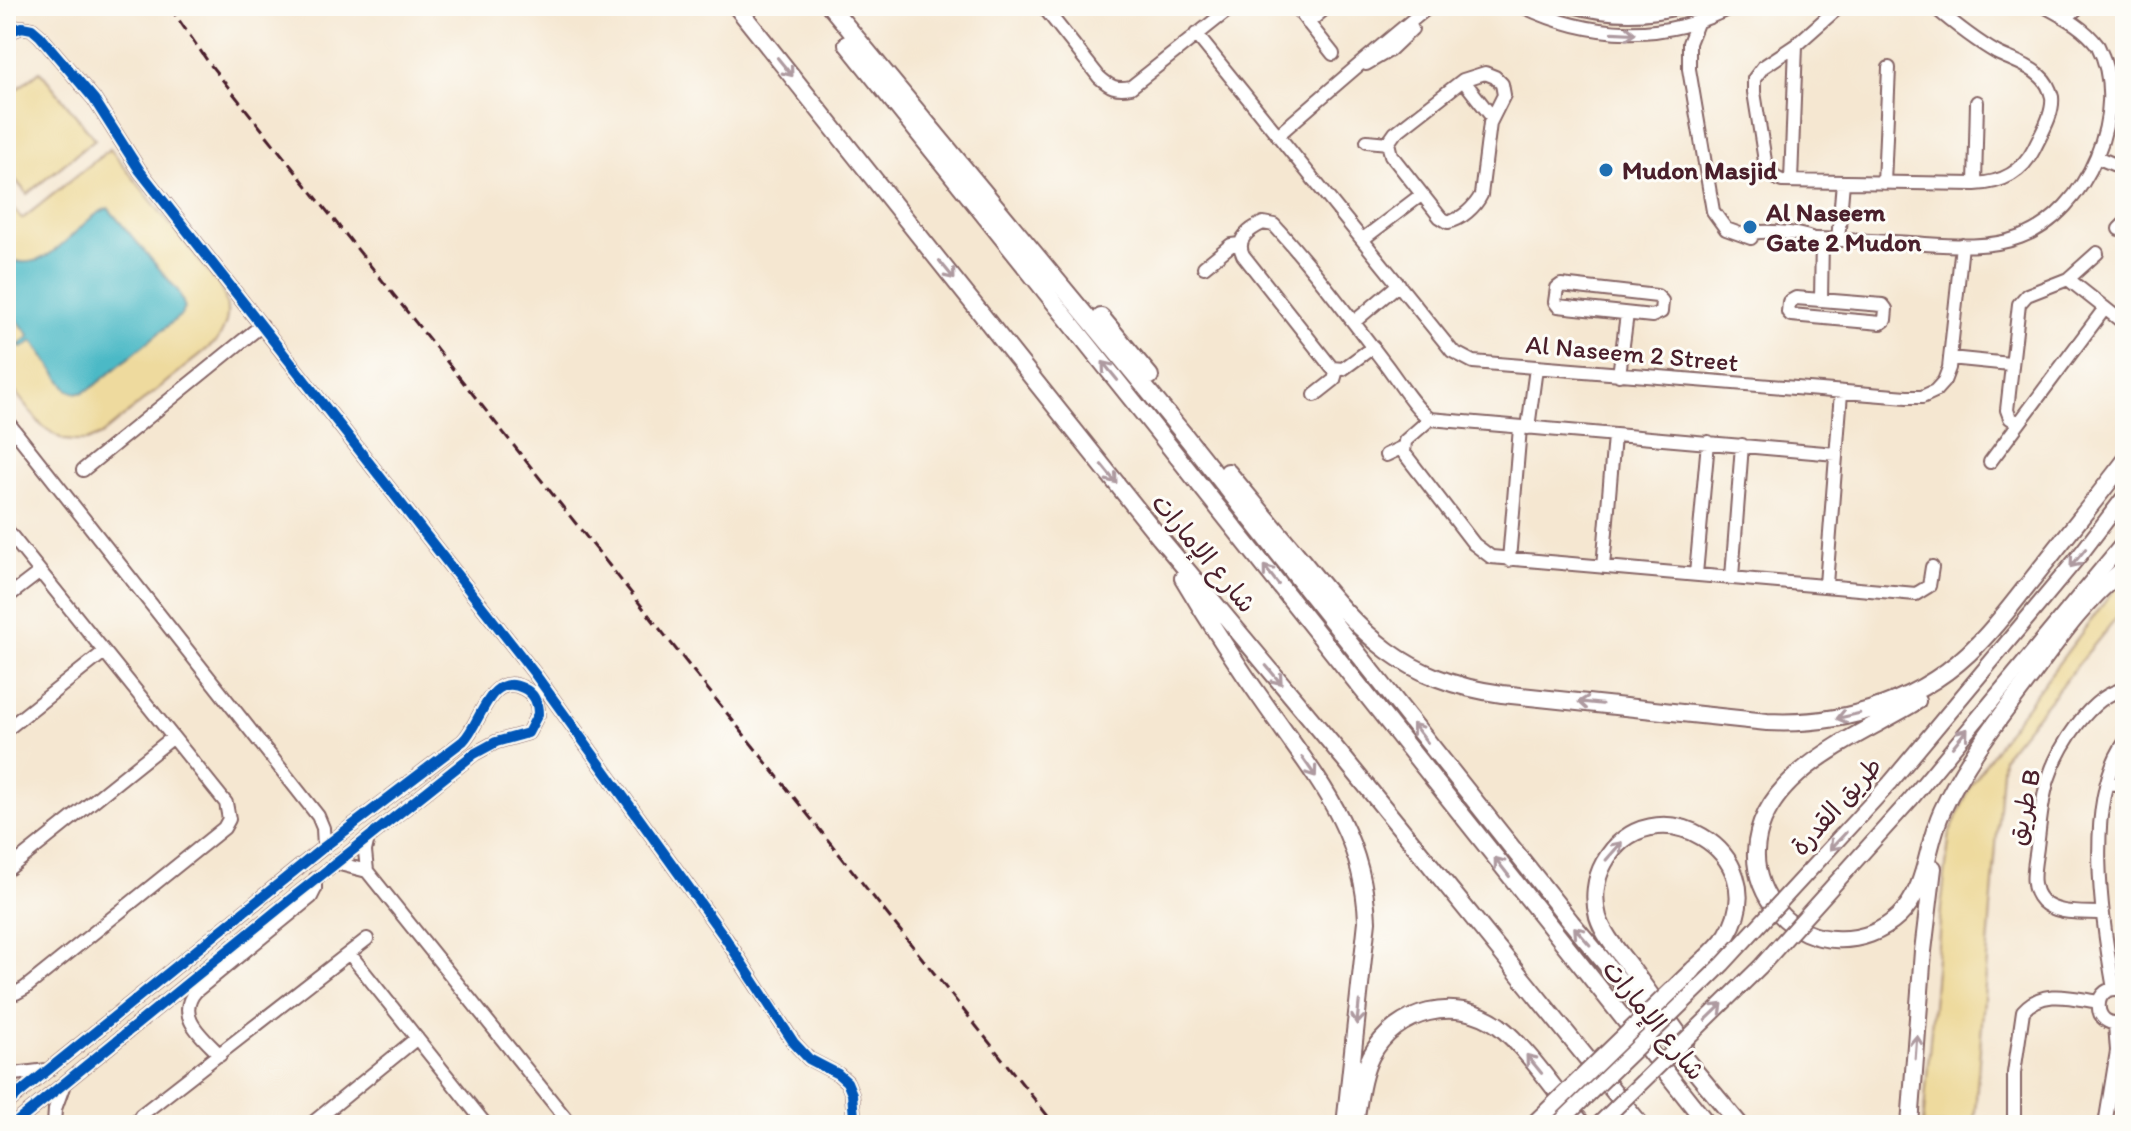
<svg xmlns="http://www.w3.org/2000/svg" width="2131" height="1131" viewBox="0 0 2131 1131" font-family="Itim,'Playpen Sans Arabic',sans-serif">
  <rect width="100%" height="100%" fill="#fdfcf7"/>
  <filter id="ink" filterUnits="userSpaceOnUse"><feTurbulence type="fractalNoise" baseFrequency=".0125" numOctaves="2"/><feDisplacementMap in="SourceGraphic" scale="16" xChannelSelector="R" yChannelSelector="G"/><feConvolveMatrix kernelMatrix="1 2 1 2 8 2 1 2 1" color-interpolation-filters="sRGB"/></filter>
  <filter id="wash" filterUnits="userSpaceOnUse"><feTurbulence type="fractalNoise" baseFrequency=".006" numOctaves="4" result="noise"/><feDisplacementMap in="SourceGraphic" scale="32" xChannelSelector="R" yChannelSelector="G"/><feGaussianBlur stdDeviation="1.8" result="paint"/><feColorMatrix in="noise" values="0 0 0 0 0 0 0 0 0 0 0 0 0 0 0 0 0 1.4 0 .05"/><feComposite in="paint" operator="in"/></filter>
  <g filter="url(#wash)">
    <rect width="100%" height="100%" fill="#f5e7d1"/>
    <!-- sand -->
    <path fill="#eeda9e" stroke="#9c7c64" stroke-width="2" d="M40 71 95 139 27 194 6 168V98Z
      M110 149 222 289C230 310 229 322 217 341L101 435 87 441H75L64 440 52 433 41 425 6 380V199L22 219Z
      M2125 575V607L2003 757 1974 1125H1923L1941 909 1950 832 1969 789 2001 740Z"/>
    <!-- water -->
    <path fill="#4cb9c6" stroke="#4b6c78" stroke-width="2" d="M108 208 179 292 185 308 182 314 94 386C83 393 79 396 67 389L33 341 22 348 19 345 30 336 6 306V258C51 278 73 222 108 208Z"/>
  </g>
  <g filter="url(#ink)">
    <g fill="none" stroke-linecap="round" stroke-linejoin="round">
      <!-- minor casing -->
      <g stroke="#866565" stroke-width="16">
        <path id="minor" d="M1043 6 1099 77C1110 87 1116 90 1131 87L1233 6
          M1295 6 1333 54
          M1522 6C1591 39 1665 43 1733 6
          M1572 6C1608 16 1648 17 1685 6
          M1840 6 1796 45 1763 67 1754 79V92L1765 161 1774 177 1782 181 1975 184C2001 183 2022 173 2034 149 2041 134 2054 114 2052 97 2050 89 2046 81 2040 76 2029 65 2011 60 1997 53 1974 40 1953 23 1933 6
          M2066 18 2080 6
          M1308 23 1328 6
          M1697 23 1689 43V69L1713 211 1726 229 1751 238
          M6 33 22 27 32 29 40 36 94 99 140 171 535 674 726 939 794 1043 809 1059 838 1074 847 1082 852 1094 854 1117 863 1125
          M1196 34 1444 341 1452 351 1473 362 1907 397H1922L1935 391 1944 381 1949 368 1962 245
          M1366 64 1390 50 1412 29
          M1485 73 1495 77 1502 84 1504 95 1490 123 1481 195C1475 207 1461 220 1448 222L1440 217 1391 155 1388 143 1395 133 1463 80Z
          M1463 80 1492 117
          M1278 135C1329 91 1378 47 1430 6
          M1367 141 1388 143
          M2101 159 2125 169
          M1791 181 1796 45
          M1884 183 1889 68
          M1975 184 1977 102
          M2119 229 2125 223
          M1745 235C1758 229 1800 232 1813 239 1845 240 1878 241 1911 243 1946 245 1986 250 2020 237 2087 213 2131 110 2098 46 2084 27 2064 17 2044 6
          M1363 239 1421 195
          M1838 240 1843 182
          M1204 267 1231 245 1240 244
          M2068 279 2125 324
          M1561 285 1657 296 1662 301 1661 312 1652 316 1558 306 1555 302 1557 288Z
          M1796 298 1883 305 1886 309 1885 320 1881 323 1791 315 1788 312 1789 302Z
          M1821 300 1822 239
          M1354 322 1399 284
          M1373 347 1343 369 1332 368 1243 255C1235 239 1250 229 1263 223L1274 225C1313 268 1348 315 1383 361 1396 377 1413 407 1430 419L1836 454
          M1950 358 2010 364
          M1619 375 1627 314
          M1315 395 1334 380 1337 370
          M1430 419 1405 441 1404 453 1474 544 1491 557 1916 594 1929 586 1932 567
          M6 420 318 816 323 828 324 847
          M2019 423 2010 418 2007 410 2019 304 2027 295 2068 279 2097 253
          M1528 428 1536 368
          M1386 455 1403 447
          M1990 462 2105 308
          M83 470 262 325
          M6 529 226 803 229 819 224 828 25 988 16 993 6 992
          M1509 560 1520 428
          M1603 567 1614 436
          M1696 574 1708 442
          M1732 577 1742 445
          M1826 584 1841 393
          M6 598 40 572
          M6 730 104 652
          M2107 783 2125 785
          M368 838 365 851 367 871 571 1125
          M336 863 367 871
          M6 871 172 738
          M2101 913C2082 912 2056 915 2042 901 2028 887 2035 865 2037 847 2040 825 2041 802 2048 780 2058 748 2090 695 2125 689
          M349 953 486 1125
          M2114 989C2102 922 2083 800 2125 742
          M2125 991C2090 978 2090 1034 2125 1021
          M220 1055C203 1037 174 1016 196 991L311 897 315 889V879
          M6 1075 47 1070
          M6 1104 324 847 463 741C481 724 489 671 523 688 534 693 538 703 538 714L528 733 496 742 474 754 291 899 13 1125
          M54 1125 55 1109 63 1087
          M135 1125 141 1115 367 939
          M310 1125 417 1038
          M2014 1125V1073L2023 1011C2043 988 2072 998 2099 1002
          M2105 1125 2117 1051 2115 1024"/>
      </g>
      <!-- major casing -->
      <g stroke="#866565" stroke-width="18">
        <path id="major" d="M1890 783 2080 555 2125 496
          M1911 799 2125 541"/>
      </g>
      <!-- highway casing -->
      <g stroke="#866565" stroke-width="20">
        <path id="highway" d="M736 6 1160 538 1346 761 1641 1125
          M830 6 1183 433 1571 922 1740 1125
          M847 44 1142 412 1708 1125
          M1101 317 1150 376
          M1228 472C1253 502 1278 532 1303 562 1363 636 1402 680 1502 694L1767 722C1846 726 1924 701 1979 643 1999 623 2016 599 2034 577 2065 538 2095 500 2125 461
          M1183 578C1209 622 1237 665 1267 707 1316 777 1364 832 1367 921L1345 1125
          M1917 701C1861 736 1759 772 1756 852 1755 874 1764 896 1779 913 1810 947 1865 948 1899 916 1928 888 1926 845 1942 811 1964 763 1997 721 2029 679 2057 641 2083 603 2119 573
          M1685 1043C1667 1018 1649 993 1631 968 1619 952 1604 936 1598 917 1593 899 1595 879 1604 863 1651 779 1777 853 1727 935 1718 948 1705 959 1693 970
          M1355 1122C1359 1100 1361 1076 1371 1056 1395 1010 1457 995 1499 1026 1526 1047 1560 1097 1583 1125
          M1910 1125 1923 951 1933 868"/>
      </g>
      <!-- minor -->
      <use href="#minor" stroke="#fff" stroke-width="12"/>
      <!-- major -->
      <use href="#major" stroke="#fff" stroke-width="14"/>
      <!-- highway -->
      <use href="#highway" stroke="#fff" stroke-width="16"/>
      <!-- rail -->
      <path stroke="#4a1f2b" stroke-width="3" stroke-dasharray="12 6" stroke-linecap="butt" d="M169 6 209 63 1055 1125"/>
      <!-- major-bridge casing -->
      <g stroke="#866565" stroke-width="18" stroke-linecap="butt">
        <path id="major-bridge" d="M1557 1125 1723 964 1890 783
          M1598 1125 1760 967 1911 799"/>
      </g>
      <!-- highway-bridge casing -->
      <g stroke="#866565" stroke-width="20" stroke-linecap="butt">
        <path id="highway-bridge" d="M1533 1125 1693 970"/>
      </g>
      <!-- major-bridge -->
      <use href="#major-bridge" stroke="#fff" stroke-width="14"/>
      <!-- highway-bridge -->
      <use href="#highway-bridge" stroke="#fff" stroke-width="16"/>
      <!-- cycleway casing -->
      <g stroke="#fdfcf7" stroke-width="15">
        <path id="cycleway" d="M6 33 22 27 32 29 40 36 94 99 140 171 535 674 726 939 794 1043 809 1059 838 1074 847 1082 852 1094 854 1117 863 1125
          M6 1104 324 847 463 741C481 724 489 671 523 688 534 693 538 703 538 714L528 733 496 742 474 754 291 899 13 1125"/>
      </g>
      <!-- cycleway -->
      <use href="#cycleway" stroke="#0057b8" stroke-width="10"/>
    </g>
    <!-- one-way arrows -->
    <defs><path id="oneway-shaft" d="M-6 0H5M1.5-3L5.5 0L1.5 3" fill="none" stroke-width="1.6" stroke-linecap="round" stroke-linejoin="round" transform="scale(2)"/></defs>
    <g stroke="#ae9aa0">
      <use href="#oneway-shaft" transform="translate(1624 33) rotate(3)"/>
      <use href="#oneway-shaft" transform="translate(785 67) rotate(51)"/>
      <use href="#oneway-shaft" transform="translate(947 270) rotate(51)"/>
      <use href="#oneway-shaft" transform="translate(1110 371) rotate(-129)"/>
      <use href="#oneway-shaft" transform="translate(1109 474) rotate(51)"/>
      <use href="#oneway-shaft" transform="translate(2078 558) rotate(129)"/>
      <use href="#oneway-shaft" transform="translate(1271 575) rotate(-128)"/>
      <use href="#oneway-shaft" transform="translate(1274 675) rotate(50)"/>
      <use href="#oneway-shaft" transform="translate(1590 703) rotate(-174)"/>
      <use href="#oneway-shaft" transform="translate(1848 716) rotate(167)"/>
      <use href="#oneway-shaft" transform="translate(1420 733) rotate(-128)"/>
      <use href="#oneway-shaft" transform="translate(1960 738) rotate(-51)"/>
      <use href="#oneway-shaft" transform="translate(1309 767) rotate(55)"/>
      <use href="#oneway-shaft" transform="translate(1838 841) rotate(133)"/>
      <use href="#oneway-shaft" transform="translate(1614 851) rotate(-49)"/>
      <use href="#oneway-shaft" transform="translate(1502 867) rotate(-128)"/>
      <use href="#oneway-shaft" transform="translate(1582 936) rotate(-131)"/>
      <use href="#oneway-shaft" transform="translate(1714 1012) rotate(-44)"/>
      <use href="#oneway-shaft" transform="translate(1358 1013) rotate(96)"/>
      <use href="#oneway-shaft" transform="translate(1916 1047) rotate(-86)"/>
      <use href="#oneway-shaft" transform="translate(1534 1064) rotate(-129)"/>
    </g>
  </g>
  <!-- markers -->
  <g fill="#1f6fb2" stroke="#fdfcf7" stroke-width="3">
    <circle cx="1606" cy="170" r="8"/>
    <circle cx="1750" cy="227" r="8"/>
  </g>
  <g text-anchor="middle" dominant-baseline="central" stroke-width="6" stroke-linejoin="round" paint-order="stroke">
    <!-- poi labels -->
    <g font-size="26" font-weight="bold" fill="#4a1f2b" stroke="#fdfcf7" text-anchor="start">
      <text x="1622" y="170">Mudon Masjid</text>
      <text x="1766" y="212">Al Naseem<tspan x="1766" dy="30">Gate 2 Mudon</tspan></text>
    </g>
    <!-- street labels -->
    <g font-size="26" fill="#4a1f2b" stroke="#fdfcf7">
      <text transform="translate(1632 353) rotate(5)">Al Naseem 2 Street</text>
      <text transform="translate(1204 553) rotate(50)">شارع الإمارات</text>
      <text transform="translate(1836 806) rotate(-48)">طريق القدرة</text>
      <text transform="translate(2024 807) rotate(-78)">طريق B</text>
      <text transform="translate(1654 1020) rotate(51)">شارع الإمارات</text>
    </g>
  </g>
  <!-- margin -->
  <rect width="2131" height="1131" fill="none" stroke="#fdfcf7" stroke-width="32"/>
</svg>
